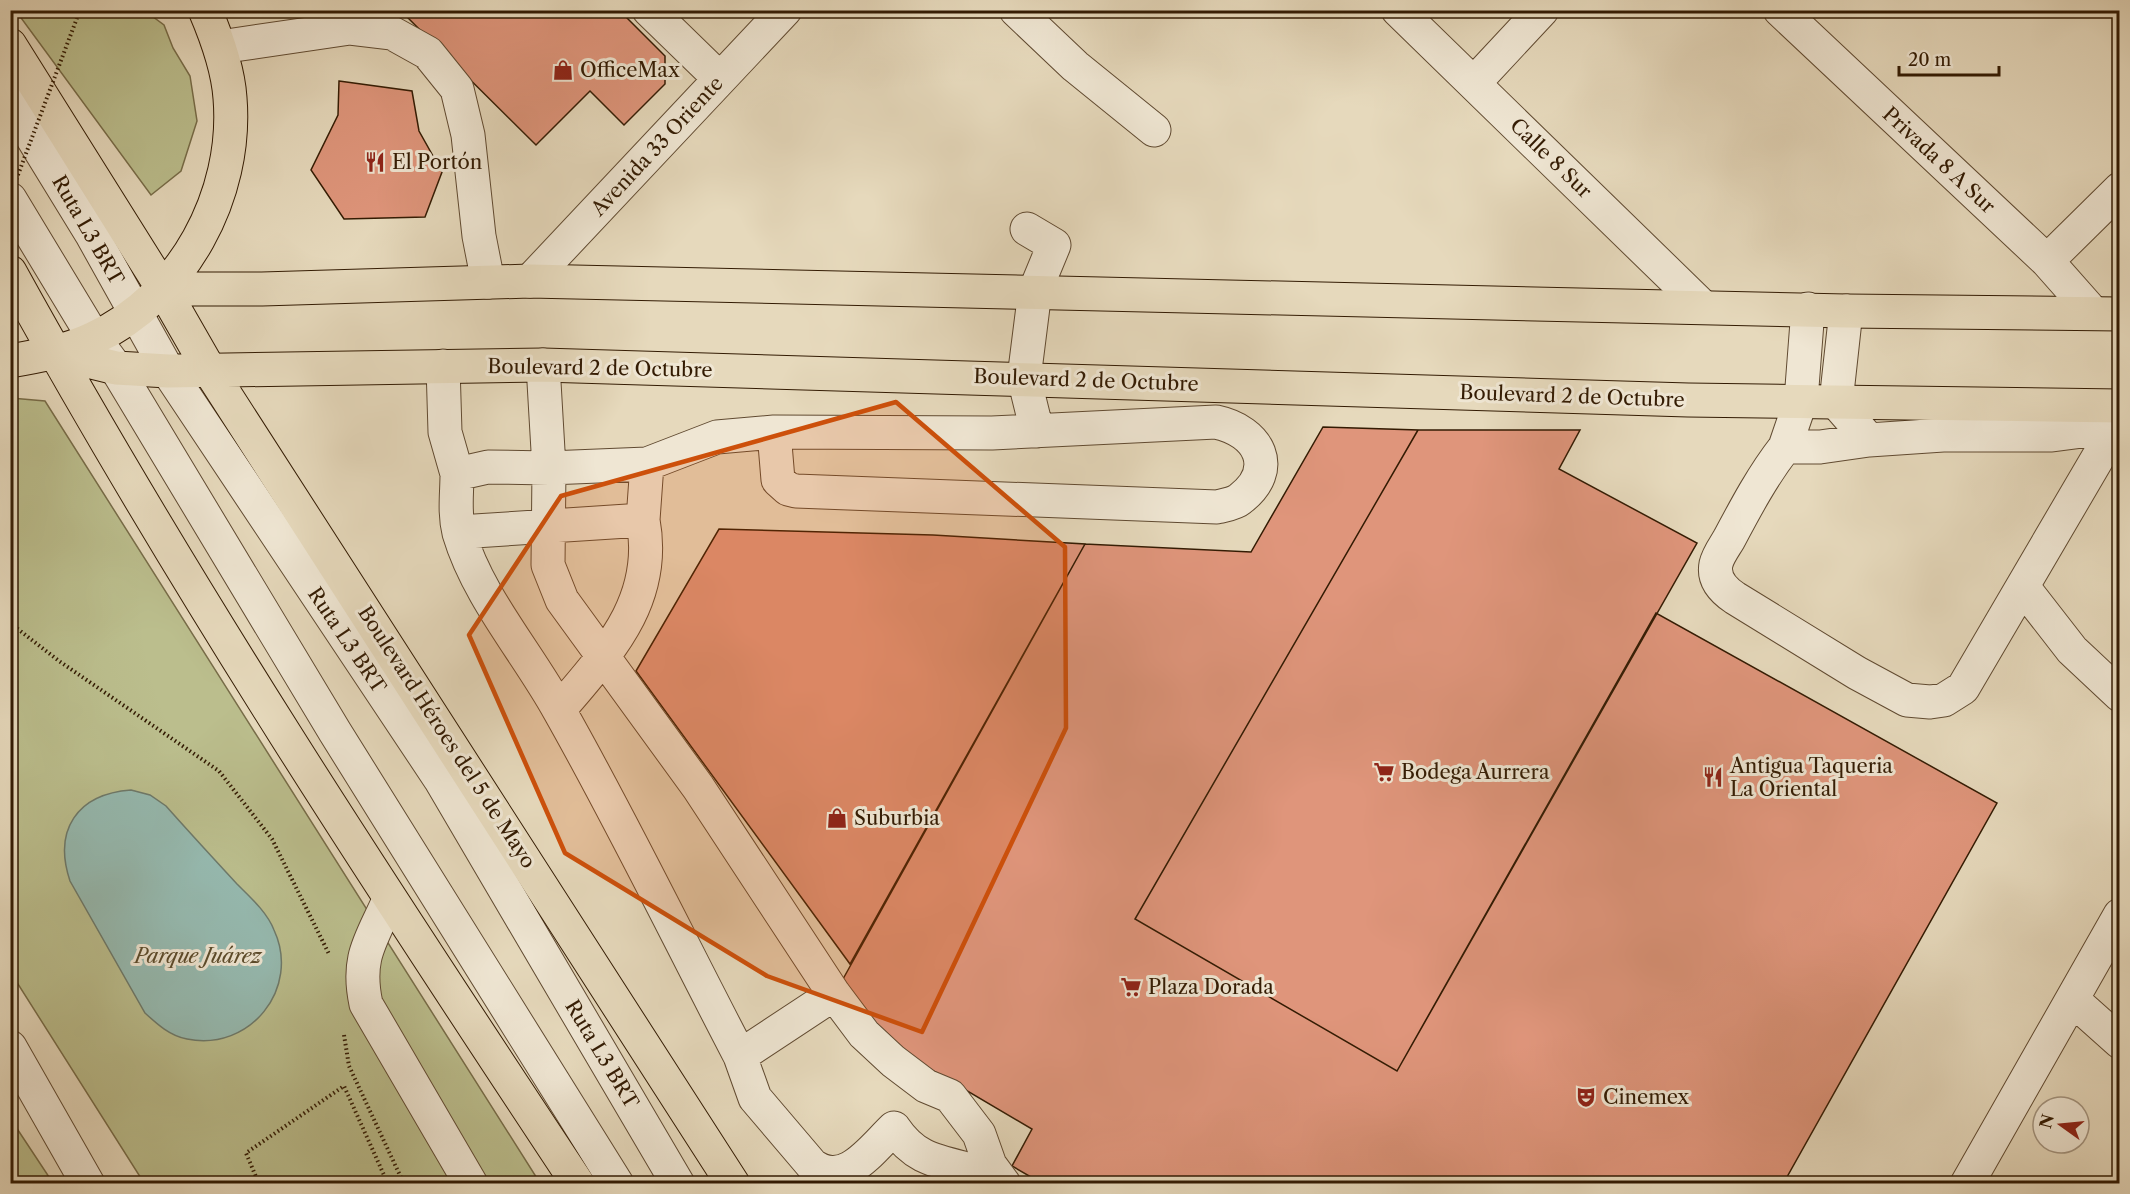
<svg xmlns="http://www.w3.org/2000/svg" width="2130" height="1194" viewBox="0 0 2130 1194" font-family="'Libre Caslon Text',serif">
  <rect width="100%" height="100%" fill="#e6d9bc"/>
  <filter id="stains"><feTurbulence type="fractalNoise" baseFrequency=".00333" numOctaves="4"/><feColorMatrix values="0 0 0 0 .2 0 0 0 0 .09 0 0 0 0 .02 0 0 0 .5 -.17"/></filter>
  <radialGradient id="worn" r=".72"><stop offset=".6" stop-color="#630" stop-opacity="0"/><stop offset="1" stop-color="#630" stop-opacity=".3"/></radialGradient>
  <!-- green -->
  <path fill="#bbbe8d" stroke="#776c48" stroke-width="1.5" d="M16 11H145L164 25 173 48 190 76 197 121 181 171 151 195Z
    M11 398 45 401 540 1183H144L11 973Z
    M10 1118 53 1183H11Z"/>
  <!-- water -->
  <path fill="#96bab0" stroke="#6e7a6b" stroke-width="1.5" d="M131 790 150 795 166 806C189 832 213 858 237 884 250 897 267 912 274 930 301 988 250 1052 187 1039 170 1036 157 1024 145 1013L70 881C53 830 77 794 131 790Z"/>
  <!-- building -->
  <path fill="#df957b" stroke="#331b03" stroke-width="1.5" d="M400 10H619L665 56V84L624 125 590 91 536 145Z
    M339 81 412 91 419 131 442 172 425 217 344 219 311 170 338 115Z
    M1323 427 1418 430 1135 919 1397 1071 1656 613 1997 803 1783 1184H1043L1012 1166 1032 1129 913 1059 838 988 1085 544 1251 552Z
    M1418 430H1580L1559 469 1697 543 1397 1071 1135 919Z
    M719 529 933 535 1085 544 850 964 636 671Z"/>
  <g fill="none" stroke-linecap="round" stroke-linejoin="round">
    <!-- minor casing -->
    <g stroke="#604a31" stroke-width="35">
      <path id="minor" d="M649 10 720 79
        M1016 10 1075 66 1154 130
        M1398 10 1703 307
        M1780 10 2047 261 2093 313
        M220 47 350 28 392 33 428 53 457 89 468 135 479 236 488 282
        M1474 83 1542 10
        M10 101 91 233 168 371 440 779 678 1184
        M10 199 94 338 116 368 335 732 617 1184
        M1027 229 1054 245 1035 291 1024 378 1037 431
        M2047 261 2120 189
        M530 281 785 10
        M1846 311 1836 402 1869 440
        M543 365 549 468 548 565 562 600 698 787 834 994 864 1034 893 1061 926 1086 950 1096 979 1134 990 1165 1004 1184
        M443 366 445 432 457 474
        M2098 429 2106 437 2103 449 1963 688 1944 700 1930 702 1907 700 1857 673 1735 598C1723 590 1713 579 1716 564 1718 555 1725 546 1729 539 1746 507 1763 475 1785 447H1820L1869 440 1943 435H2052Z
        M1785 447 1801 400 1808 309
        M647 464 717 437 774 432 992 433 1216 422C1259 431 1279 469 1240 499 1234 504 1224 505 1217 507L796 491 788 489 778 480 774 432
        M643 520 647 464 549 468 488 467 457 474C457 494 454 513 459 533 478 597 527 652 559 710 623 823 680 941 740 1056L755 1098 812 1165C845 1189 871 1150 894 1128 913 1156 931 1160 963 1168
        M459 532 643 520C658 601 608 652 559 710
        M2023 587 2072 650 2120 695
        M389 900C371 941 356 957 366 1004L471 1184
        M2073 1000 2120 1042
        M10 1047 88 1184
        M740 1056 834 994
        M1967 1184 2120 915"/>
    </g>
    <!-- major casing -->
    <g stroke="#331b03" stroke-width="35">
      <path id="major" d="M10 45 163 289 210 371 733 1184
        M10 272C183 586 380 885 578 1184
        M163 289H262L530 281 1846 311 2120 314
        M55 353 116 368 168 371 543 365 1688 400 2120 406
        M10 361C39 356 67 351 94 338 183 297 238 195 230 98 228 68 217 38 205 10"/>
    </g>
    <!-- path -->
    <path stroke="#331b03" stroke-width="4" stroke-dasharray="1.5 3" stroke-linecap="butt" d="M10 623 59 661 219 771 272 839 329 954
      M344 1035 349 1066 404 1184
      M259 1184 246 1153 344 1086 388 1184"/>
    <!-- minor -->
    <use href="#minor" stroke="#efe6d3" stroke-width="33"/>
    <!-- major -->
    <use href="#major" stroke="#e6d9bc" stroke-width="33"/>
    <!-- path-bridge -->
    <path stroke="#331b03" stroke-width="4" stroke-dasharray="1.5 3" stroke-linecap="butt" d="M10 196 80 10"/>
  </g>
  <!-- marked area -->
  <path fill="#cd500b" fill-opacity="0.2" stroke="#cd500b" stroke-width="4.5" stroke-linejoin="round" d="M896 402 1065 547 1066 728 922 1032 767 976 565 853 469 635 561 496Z"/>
  <!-- icons -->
  <defs>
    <g id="shop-bare" transform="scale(1.62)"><path d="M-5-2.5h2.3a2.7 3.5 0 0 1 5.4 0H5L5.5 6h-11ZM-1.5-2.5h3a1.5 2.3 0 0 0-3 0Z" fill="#8f2418" stroke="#efe6d3" stroke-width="2.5" paint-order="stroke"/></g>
    <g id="restaurant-bare" transform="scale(1.62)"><path d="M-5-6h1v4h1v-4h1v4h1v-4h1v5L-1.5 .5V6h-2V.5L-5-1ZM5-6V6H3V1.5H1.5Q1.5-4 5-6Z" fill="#8f2418" stroke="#efe6d3" stroke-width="2.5" paint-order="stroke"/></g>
    <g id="supermarket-bare" transform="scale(1.62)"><path d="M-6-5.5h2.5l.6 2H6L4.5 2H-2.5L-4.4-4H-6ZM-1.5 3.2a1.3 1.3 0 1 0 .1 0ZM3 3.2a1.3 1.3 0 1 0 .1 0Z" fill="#8f2418" stroke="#efe6d3" stroke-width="2.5" paint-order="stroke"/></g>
    <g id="theatre-bare" transform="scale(1.62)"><path d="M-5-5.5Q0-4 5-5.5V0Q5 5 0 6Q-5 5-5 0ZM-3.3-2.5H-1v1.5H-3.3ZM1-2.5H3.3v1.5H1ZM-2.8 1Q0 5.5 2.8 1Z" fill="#8f2418" stroke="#efe6d3" stroke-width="2.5" paint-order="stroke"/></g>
  </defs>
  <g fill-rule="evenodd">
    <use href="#shop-bare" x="563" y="70"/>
    <use href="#restaurant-bare" x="375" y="162"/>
    <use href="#supermarket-bare" x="1384" y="772"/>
    <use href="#restaurant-bare" x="1713" y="777"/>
    <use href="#shop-bare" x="837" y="818"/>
    <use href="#supermarket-bare" x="1131" y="987"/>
    <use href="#theatre-bare" x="1586" y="1097"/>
  </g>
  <g text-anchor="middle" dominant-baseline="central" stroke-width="6" stroke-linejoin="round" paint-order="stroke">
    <!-- poi labels -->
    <g font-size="20" fill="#331b03" stroke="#efe6d3" text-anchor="start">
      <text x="580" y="70">OfficeMax</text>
      <text x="392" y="162">El Portón</text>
      <text x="1730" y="766">Antigua Taqueria<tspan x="1730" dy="23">La Oriental</tspan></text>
      <text x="1401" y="772">Bodega Aurrera</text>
      <text x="854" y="818">Suburbia</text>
      <text x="1148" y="987">Plaza Dorada</text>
      <text x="1603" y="1097">Cinemex</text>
    </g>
    <!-- street labels -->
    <g font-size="20" fill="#331b03" stroke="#efe6d3">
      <text transform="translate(657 146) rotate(-47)">Avenida 33 Oriente</text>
      <text transform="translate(1551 158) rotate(44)">Calle 8 Sur</text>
      <text transform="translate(1939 160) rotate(43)">Privada 8 A Sur</text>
      <text transform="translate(88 230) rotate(60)">Ruta L3 BRT</text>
      <text transform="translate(600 368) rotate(1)">Boulevard 2 de Octubre</text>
      <text transform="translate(1086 380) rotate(2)">Boulevard 2 de Octubre</text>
      <text transform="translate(1572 396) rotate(2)">Boulevard 2 de Octubre</text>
      <text transform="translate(347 640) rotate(56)">Ruta L3 BRT</text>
      <text transform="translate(447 737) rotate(57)">Boulevard Héroes del 5 de Mayo</text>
      <text transform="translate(602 1054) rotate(59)">Ruta L3 BRT</text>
    </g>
    <!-- park labels -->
    <g font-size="20" font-style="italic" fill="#5c4c2c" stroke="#efe6d3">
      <text x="198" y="956">Parque Juárez</text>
    </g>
  </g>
  <!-- margin -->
  <rect width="2130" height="1194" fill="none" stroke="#e6d9bc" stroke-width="36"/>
  <rect x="12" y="12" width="2106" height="1170" fill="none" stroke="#331b03" stroke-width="3"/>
  <rect x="18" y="18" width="2094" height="1158" fill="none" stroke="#331b03" stroke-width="1.5"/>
  <!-- north arrow -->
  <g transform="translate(2061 1125) rotate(285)"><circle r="28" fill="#efe6d3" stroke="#a49580" stroke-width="1.5"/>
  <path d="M0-4.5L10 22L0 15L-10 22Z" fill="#8f2418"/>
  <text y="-9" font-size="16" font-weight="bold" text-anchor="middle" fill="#331b03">N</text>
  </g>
  <!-- scale -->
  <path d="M1899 66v9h100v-9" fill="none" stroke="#331b03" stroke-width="3"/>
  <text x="1908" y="66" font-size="18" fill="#331b03" stroke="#efe6d3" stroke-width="4.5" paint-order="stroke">20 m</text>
  <rect width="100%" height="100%" filter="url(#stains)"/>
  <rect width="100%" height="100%" fill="url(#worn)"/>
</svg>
